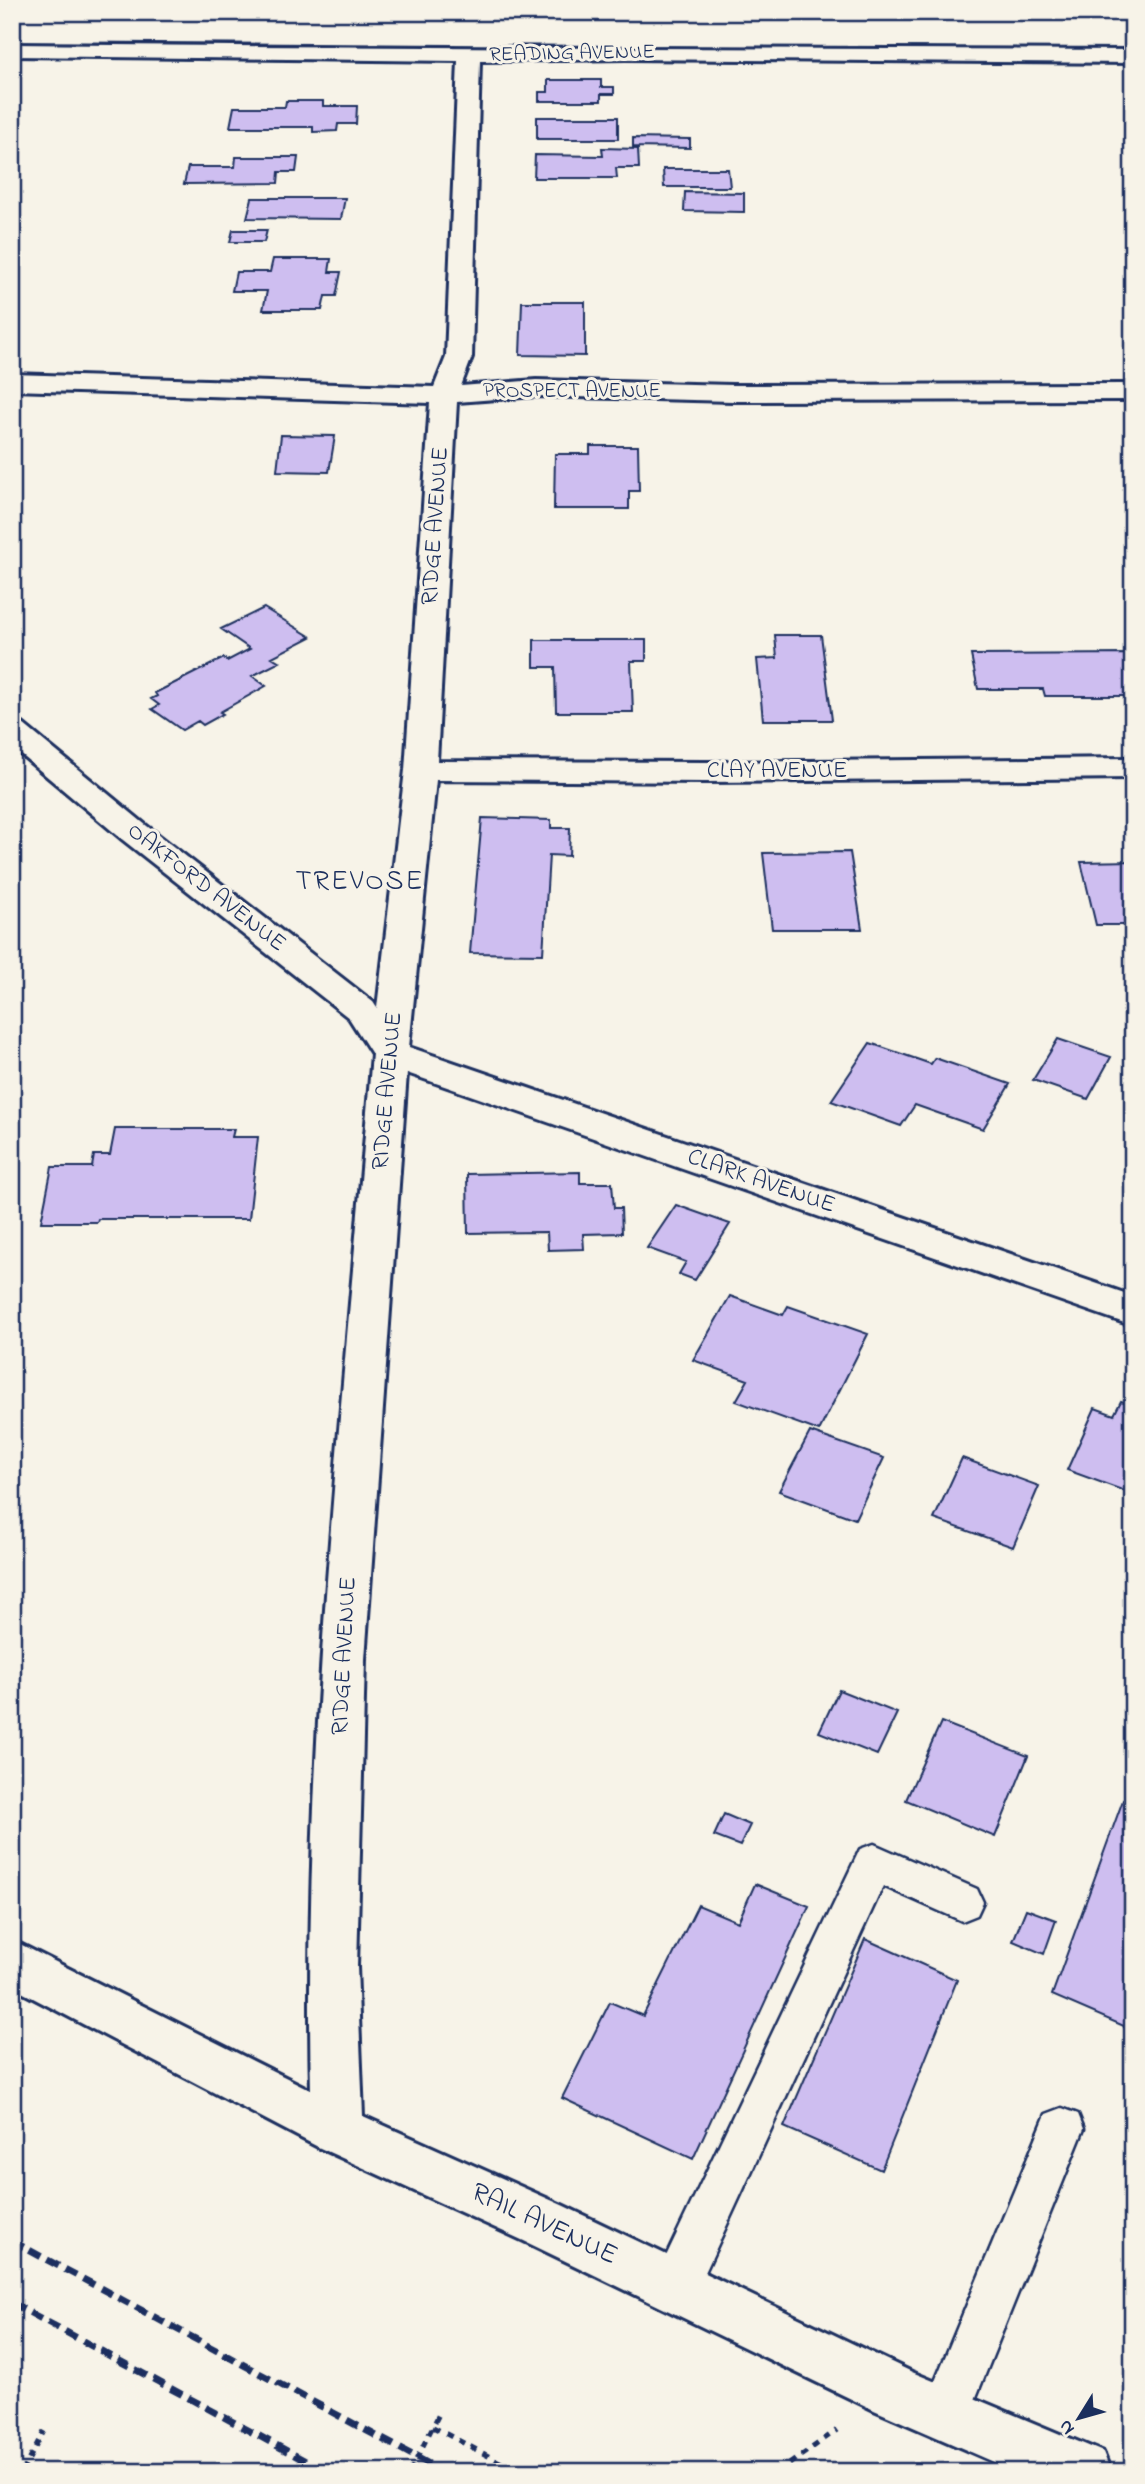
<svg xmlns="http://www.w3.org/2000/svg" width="1145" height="2484" viewBox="0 0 1145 2484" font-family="'Indie Flower',sans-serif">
  <rect width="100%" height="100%" fill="#f7f3e8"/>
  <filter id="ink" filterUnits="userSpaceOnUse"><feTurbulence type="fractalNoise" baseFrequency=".0143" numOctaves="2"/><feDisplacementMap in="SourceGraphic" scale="14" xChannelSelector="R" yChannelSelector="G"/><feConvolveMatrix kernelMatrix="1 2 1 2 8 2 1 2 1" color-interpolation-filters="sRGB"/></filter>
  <g filter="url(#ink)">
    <!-- building -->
    <path fill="#cebef0" stroke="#1b2f5e" stroke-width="2" d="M548 80H601V87H614V94H601V101H539V92H548Z
      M286 101H323V106H357L356 124H338L337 131 313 132V127H230L234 107H285Z
      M537 117H618V139H537Z
      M633 138 690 139V148L633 147Z
      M602 148 638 149 639 168H616L617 178H534L535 155 603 156Z
      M236 157H298L296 172H279L278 183 184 184 188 167H235Z
      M663 169H728L730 187H664Z
      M685 192 744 193V212L684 211Z
      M252 198H345L341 219 247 218Z
      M233 230H267L264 242H230Z
      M273 259H331L329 272H341L336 296H325L322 310H263L267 291H232L236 272H270Z
      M522 302H585V356L520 355Z
      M281 435 335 436 329 472 277 471Z
      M590 446H638L639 491H629V509H554L555 454H590Z
      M264 608 311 637 272 657 280 662 252 676 266 686 220 712 223 714 203 725 198 721 182 730 152 709 159 705 151 699 157 696 155 693 224 658 227 661 250 649 221 629Z
      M775 635H821L832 720H763L757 659 777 658Z
      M534 640H646V661H631L633 712H556L555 667H534Z
      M1133 654V696H1045L1043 689H978L971 655Z
      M482 818 551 820V828H570L569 856 549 855 543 954 470 953Z
      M850 852 862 929H772L763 853Z
      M1133 861V925H1096L1081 862Z
      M1058 1039 1111 1057 1088 1099 1033 1080Z
      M870 1043 931 1064 935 1058 1010 1084 983 1129 915 1105 901 1126 831 1101Z
      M115 1129H234L232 1137H258L249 1219H98L97 1222H41L52 1167H92L94 1155H110Z
      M580 1172V1183H612L614 1208H621L622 1233 583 1234 584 1249 548 1250 547 1232 468 1233 467 1174Z
      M676 1205 730 1224 695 1280 679 1274 686 1262 647 1248Z
      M730 1296 783 1315 788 1306 868 1334 819 1431 736 1401 748 1380 693 1360Z
      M1121 1401 1133 1405V1494L1067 1470 1095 1408 1114 1415Z
      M810 1432 884 1458 855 1519 779 1491Z
      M962 1458 1039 1486 1013 1547 934 1519Z
      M839 1690 897 1713 877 1755 819 1732Z
      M941 1722 1028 1756 995 1837 906 1800Z
      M1123 1800 1133 1804V2030L1052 1995Z
      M724 1814 750 1825 740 1846 714 1836Z
      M755 1884 809 1906 693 2159 562 2098 610 2002 643 2016 698 1905 738 1922Z
      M1026 1909 1056 1920 1044 1954 1013 1941Z
      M865 1939 957 1980 881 2170 784 2127Z"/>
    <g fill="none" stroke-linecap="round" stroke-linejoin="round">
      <!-- lane casing -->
      <g stroke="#1b2f5e" stroke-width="5">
        <path id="lane" d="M874 1844 977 1889 983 1902 977 1915 962 1921 883 1886 691 2303 675 2310 659 2303 652 2287 659 2271 860 1849Z
          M1062 2108 1078 2114 1084 2129 962 2432 945 2439 928 2432 921 2415 1046 2114Z"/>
      </g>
      <!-- street casing -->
      <g stroke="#1b2f5e" stroke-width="6">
        <path id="street" d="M12 44C386 48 759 48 1133 50V63L626 59 480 61 472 357 461 386 536 380 732 385 1133 384V400L732 401 536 396 457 402 437 761 706 762 1133 758V778L706 782 436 780 409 1047 1133 1296V1326L407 1073 365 1659 357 1967 363 2116 562 2205 912 2372 1103 2452 1111 2472H1017L874 2410 524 2241 320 2148 12 1987V1940L311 2090C303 1744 343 1399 372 1054L349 1018 123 840 12 747V722L23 724 147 826 373 1002 377 1008 405 770 430 403 12 390V374L434 387 446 357 458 61 12 56Z"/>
      </g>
      <!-- path -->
      <path stroke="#1b2f5e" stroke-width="5" stroke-dasharray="7 7" stroke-linecap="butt" d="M433 2427 519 2472
        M22 2472 44 2431
        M410 2472 440 2412
        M778 2472 837 2430"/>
      <!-- lane -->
      <use href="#lane" fill="#f7f3e8" fill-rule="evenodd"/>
      <!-- street -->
      <use href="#street" fill="#f7f3e8" fill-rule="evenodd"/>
      <!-- rail -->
      <path stroke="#1b2f5e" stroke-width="7" stroke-dasharray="13 7" stroke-linecap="butt" d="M12 2241 444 2472
        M12 2303 326 2472"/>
    </g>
  </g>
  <g text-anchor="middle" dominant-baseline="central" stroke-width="6" stroke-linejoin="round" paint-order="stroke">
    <!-- far-street labels -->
    <g font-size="21" fill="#1b2f5e" stroke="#f7f3e8">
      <text transform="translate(572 54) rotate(-1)">READING AVENUE</text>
      <text x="572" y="392">PROSPECT AVENUE</text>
    </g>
    <!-- street labels -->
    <g font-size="24" fill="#1b2f5e" stroke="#f7f3e8">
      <text transform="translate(436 526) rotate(-86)">RIDGE AVENUE</text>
      <text x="777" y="771">CLAY AVENUE</text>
      <text transform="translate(206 888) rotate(38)">OAKFORD AVENUE</text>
      <text transform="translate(388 1091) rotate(-85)">RIDGE AVENUE</text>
      <text transform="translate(761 1182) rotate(19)">CLARK AVENUE</text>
      <text transform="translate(345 1656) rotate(-87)">RIDGE AVENUE</text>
    </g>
    <!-- quarter labels -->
    <g font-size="28" letter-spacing="2" fill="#1b2f5e" stroke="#f7f3e8">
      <text x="360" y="882">TREVOSE</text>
    </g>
    <!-- near-street labels -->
    <g font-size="28" fill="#1b2f5e" stroke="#f7f3e8">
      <text transform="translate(544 2225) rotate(25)">RAIL AVENUE</text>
    </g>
  </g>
  <!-- margin -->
  <rect width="1145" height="2484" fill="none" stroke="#f7f3e8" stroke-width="42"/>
  <rect x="21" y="21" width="1103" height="2442" fill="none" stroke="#1b2f5e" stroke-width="2.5" filter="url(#ink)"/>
  <!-- north arrow -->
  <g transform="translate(1079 2418) rotate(233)" stroke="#f7f3e8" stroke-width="5" paint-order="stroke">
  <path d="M0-5L12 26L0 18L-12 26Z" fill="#1b2f5e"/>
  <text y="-10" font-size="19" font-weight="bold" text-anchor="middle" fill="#1b2f5e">N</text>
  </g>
</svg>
